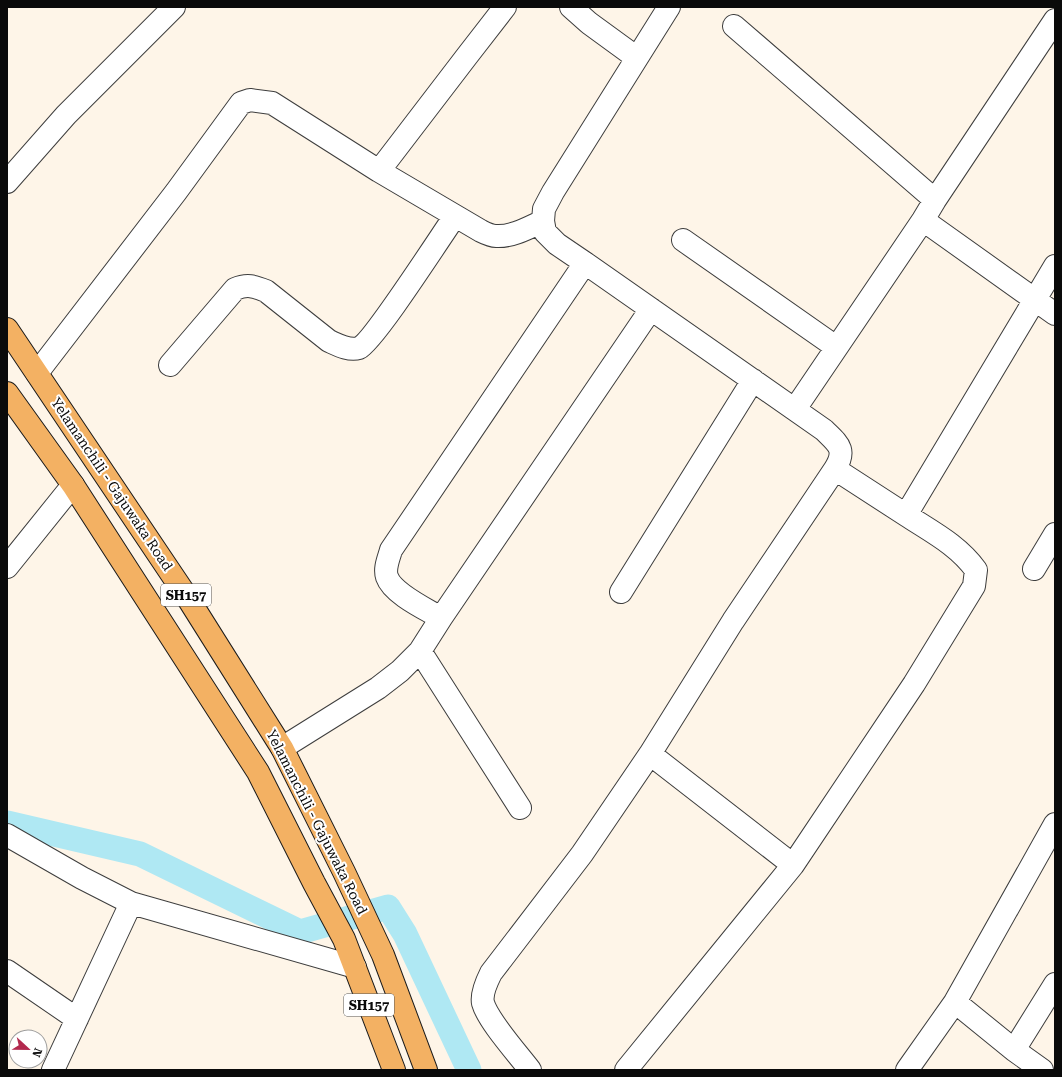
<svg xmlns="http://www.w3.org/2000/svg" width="1062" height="1077" viewBox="0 0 1062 1077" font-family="'Roboto Serif',serif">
  <rect width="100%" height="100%" fill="#fef5e8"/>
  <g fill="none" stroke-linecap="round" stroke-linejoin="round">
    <!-- canal -->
    <path stroke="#afe8f3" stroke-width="25" d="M7 823 140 854 300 932 388 907 405 934 469 1070"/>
    <!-- minor casing -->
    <g stroke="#3d3d3d" stroke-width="24">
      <path id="minor" d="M571 7 589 23 637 58
        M734 26 935 200
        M379 171 467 56 505 7
        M7 182 66 115 174 7
        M923 220 1055 314
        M683 240 836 347
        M585 263 824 430C838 444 847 449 835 469
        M170 365 235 289C247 284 254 286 266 291L329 341C338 345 349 351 359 348 373 342 441 236 455 216
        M37 373 176 192 241 103 250 100 272 103 379 171 481 231C485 233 491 236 496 236 512 237 528 228 543 221
        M795 409 923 220 935 200 1055 20
        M7 567 73 485
        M1034 569 1055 534
        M621 592 753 380
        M441 618 651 309
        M420 651 520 808
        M282 748 378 688 400 671 420 651 441 618C426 609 393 594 387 577 384 568 389 558 391 550L585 263 557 244 545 232 543 221 544 209 553 192 669 7
        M7 835 82 878 131 903
        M793 865 650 754 733 621 835 469 906 515
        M7 971 77 1019
        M955 1002 1055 824
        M1014 1050 1055 984
        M53 1070 131 903 355 967
        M530 1070C518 1054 488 1021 483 1003 481 994 487 981 491 973L582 854 650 754
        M626 1070 793 865 914 684 974 586 976 570C958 545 932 532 906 515L1055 266
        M907 1070 955 1002 1014 1050 1042 1070"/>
    </g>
    <!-- major casing -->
    <g stroke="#1b1b1b" stroke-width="24">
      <path id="major" d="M7 329 189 600 282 748 344 872 383 955 426 1070
        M7 393 73 485 258 772 314 883 344 939 394 1070"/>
    </g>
    <!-- minor -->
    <use href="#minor" stroke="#fff" stroke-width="22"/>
    <!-- major -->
    <use href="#major" stroke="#f3b163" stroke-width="22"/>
  </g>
  <g text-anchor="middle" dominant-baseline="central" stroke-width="4" stroke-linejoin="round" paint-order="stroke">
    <!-- shield labels -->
    <g fill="#fff" stroke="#545454" stroke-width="1">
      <rect x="161" y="584" width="50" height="22" rx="3"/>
      <rect x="344" y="994" width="50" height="22" rx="3"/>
    </g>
    <g font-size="13" font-weight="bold" fill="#0a0a0a">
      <text x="186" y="595">SH157</text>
      <text x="369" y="1005">SH157</text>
    </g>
    <!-- street labels -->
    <g font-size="14" fill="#0a0a0a" stroke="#fff">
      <text transform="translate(112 484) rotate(56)">Yelamanchili - Gajuwaka Road</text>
      <text transform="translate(317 822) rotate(63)">Yelamanchili - Gajuwaka Road</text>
    </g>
  </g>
  <!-- border -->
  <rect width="1062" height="1077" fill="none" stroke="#0a0a0a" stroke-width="16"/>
  <!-- north arrow -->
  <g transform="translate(28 1049) rotate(112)"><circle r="19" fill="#ffffff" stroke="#9d9d9d"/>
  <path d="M0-3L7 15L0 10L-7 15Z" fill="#b3294e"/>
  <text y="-6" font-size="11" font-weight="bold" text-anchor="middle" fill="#0a0a0a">N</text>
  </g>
</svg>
